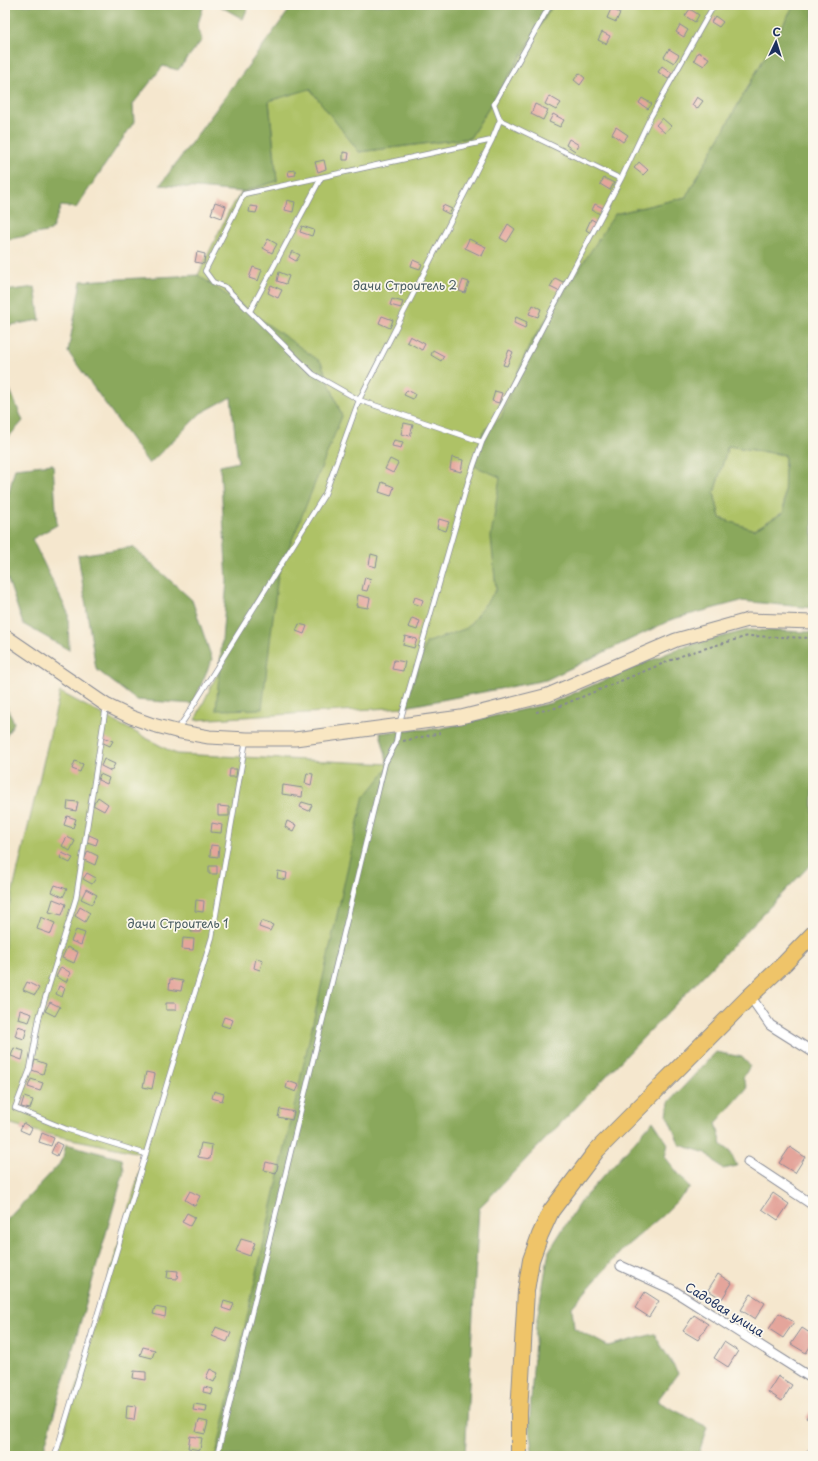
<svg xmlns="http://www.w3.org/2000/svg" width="818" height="1461" viewBox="0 0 818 1461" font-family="'Playpen Sans',sans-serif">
  <rect width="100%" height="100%" fill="#fbf7ec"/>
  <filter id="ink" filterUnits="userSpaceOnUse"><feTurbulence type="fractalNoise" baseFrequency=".025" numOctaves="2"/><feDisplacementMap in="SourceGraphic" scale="8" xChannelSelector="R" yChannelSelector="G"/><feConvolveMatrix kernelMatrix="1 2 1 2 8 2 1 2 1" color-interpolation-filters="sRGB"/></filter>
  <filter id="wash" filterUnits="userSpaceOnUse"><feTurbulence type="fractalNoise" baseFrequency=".012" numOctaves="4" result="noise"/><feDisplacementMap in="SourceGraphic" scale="16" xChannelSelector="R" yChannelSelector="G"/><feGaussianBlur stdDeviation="0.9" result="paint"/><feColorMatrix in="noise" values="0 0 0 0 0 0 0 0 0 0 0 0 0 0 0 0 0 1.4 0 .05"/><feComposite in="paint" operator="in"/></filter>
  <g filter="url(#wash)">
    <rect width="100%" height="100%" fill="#f5e7ce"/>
    <!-- green -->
    <path fill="#aec266" stroke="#647862" d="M553 5H794L686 197 615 214 510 606 405 707 195 720 342 416 198 275 231 207 242 192 277 181 269 100 311 88 359 152 470 138Z
      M728 446 785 455 784 512 754 530 720 518 714 493Z
      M60 692 176 754 392 764 217 1456H57L145 1154 42 1133 5 1122V924Z"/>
    <!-- forest -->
    <path fill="#8aa85b" stroke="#526c5c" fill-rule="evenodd" d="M5 5H204L197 27 202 40 178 70 163 66 133 104 134 122 76 208 61 206 51 231 5 240Z
      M218 5H249L243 19Z
      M293 5H553L470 138 359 152 310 89 269 101 277 181 242 192 160 185Z
      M794 5H813V608L741 601 673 619 546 680 405 707 426 643 467 628 496 590 491 537 500 477 474 466 483 431 501 418 514 381 530 344 615 214 686 197ZM728 446 785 455 784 512 754 530 720 518 714 493Z
      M198 275 321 362 342 416 278 575 262 709 216 710 227 581 220 466 238 462 231 397 201 413 149 464 68 352 81 281Z
      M35 287 40 320 5 326V291Z
      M5 378 23 421 5 441Z
      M53 464 57 525 32 539 68 613 69 650 23 624 5 571V508L15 468Z
      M133 547 192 600 212 659 193 704 136 700 96 669 78 555Z
      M748 630 813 632V862L479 1208 465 1456H216L363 799 388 768 386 756 380 733 405 730 438 729 551 703 682 647Z
      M5 702 14 723 5 738Z
      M716 1052 742 1057 750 1066 743 1078 747 1088 716 1123 722 1145 730 1151 737 1166 723 1169 706 1153 680 1145 667 1116 669 1102Z
      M653 1121 668 1144 665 1157 690 1188 664 1214 623 1249 572 1307 574 1328 608 1346 654 1334 678 1373 657 1401 707 1427 698 1456H533L529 1429 536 1325 549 1251 580 1202Z
      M66 1144 122 1159 124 1171 42 1456H5V1222L62 1161Z"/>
    <g id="blocks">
      <!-- building -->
      <path fill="#e4a59b" d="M611 9 620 13 616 22 607 18Z
        M690 9 699 15 695 22 685 16Z
        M715 16 723 22 719 27 711 22Z
        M680 25 688 30 684 37 676 32Z
        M602 32 610 36 606 44 598 40Z
        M669 49 679 55 674 63 664 57Z
        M698 52 709 58 704 66 694 60Z
        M662 66 672 73 668 79 658 72Z
        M579 73 585 78 580 85 574 80Z
        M549 96 561 103 556 110 545 104Z
        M697 97 703 101 697 109 692 105Z
        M642 98 652 104 648 109 639 103Z
        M535 104 548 110 543 120 531 114Z
        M553 114 564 120 560 127 549 122Z
        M662 118 671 126 665 133 656 125Z
        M616 127 628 135 623 142 612 134Z
        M569 139 579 145 575 151 566 145Z
        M343 152 349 153 348 160H343Z
        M324 160 326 169 318 172 315 162Z
        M639 162 648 170 643 175 634 168Z
        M295 170 296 175 289 176 288 171Z
        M604 178 614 183 610 190 600 184Z
        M287 200 295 202 293 212 285 210Z
        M215 202 226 206 222 218 211 214Z
        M595 204 603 208 600 214 592 210Z
        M443 205 452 209 449 214 441 210Z
        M250 206 258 207 256 213 249 212Z
        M591 219 596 222 591 233 586 230Z
        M508 224 515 229 507 242 500 238Z
        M302 226 314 230 312 236 300 232Z
        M268 239 277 244 272 253 263 248Z
        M469 239 486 247 482 256 465 248Z
        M292 251 300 255 296 261 289 257Z
        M197 252 205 254 204 264 195 262Z
        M413 260 422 264 420 269 411 266Z
        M253 267 262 270 258 281 249 278Z
        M279 272 289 276 286 284 277 281Z
        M555 278 565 283 560 292 550 287Z
        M463 280 469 282 465 293 459 291Z
        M271 285 282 290 278 298 268 293Z
        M392 299 403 302 401 308 390 305Z
        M533 305 541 309 538 317 529 314Z
        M382 316 393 320 390 328 379 323Z
        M516 317 527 322 525 328 514 323Z
        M410 336 425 344 422 350 407 342Z
        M433 350 444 356 441 361 431 355Z
        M509 350 513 352 507 366 503 365Z
        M407 390 415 394 413 399 404 395Z
        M495 391 502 393 499 403 492 401Z
        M404 423 413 425 410 436 401 434Z
        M394 440 403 442 401 448 392 446Z
        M452 457 463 460 461 472 450 469Z
        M390 459 398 463 393 473 385 469Z
        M382 482 394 487 391 496 379 492Z
        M439 519 449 522 446 531 437 528Z
        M371 554 378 556 376 567 369 565Z
        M365 577 371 579 367 591 362 590Z
        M358 595 370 598 368 608 356 606Z
        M415 597 423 600 421 606 413 603Z
        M412 618 420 621 417 630 408 627Z
        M299 624 307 626 304 634 296 631Z
        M405 636 417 639 414 648 403 645Z
        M394 660 405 662 403 671 392 669Z
        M103 737 113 741 110 746 101 742Z
        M104 759 115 764 111 771 101 766Z
        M75 761 83 764 80 772 72 769Z
        M230 769H237L236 777H229Z
        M307 773 313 774 311 785 305 783Z
        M100 774 109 778 107 784 98 780Z
        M283 785 303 788 302 797 282 794Z
        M98 797 108 804 104 811 93 805Z
        M68 801 78 802 76 811 67 809Z
        M302 802 312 805 309 811 300 807Z
        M218 806 229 807V816H218Z
        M67 816 76 819 73 828 64 825Z
        M287 821 296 825 293 831 285 827Z
        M212 823 222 825 221 833 211 832Z
        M89 835 98 839 96 845 87 842Z
        M67 837 75 841 70 851 62 846Z
        M211 845 219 846 218 857 210 856Z
        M88 851 98 856 95 865 84 860Z
        M62 853 73 858 70 863 60 858Z
        M209 866H217V874H209Z
        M278 871 287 873 286 880 277 878Z
        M87 873 96 878 92 884 83 879Z
        M55 885 67 889 63 897 52 892Z
        M86 889 97 895 92 904 81 899Z
        M53 899 66 904 62 915 49 912Z
        M196 900 204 901 203 912 195 911Z
        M80 907 90 913 85 922 75 916Z
        M41 917 55 923 51 934 37 929Z
        M192 921H201L200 932H191Z
        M261 921 273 925 270 931 259 927Z
        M76 930 85 933 81 945 71 941Z
        M183 938 194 939 193 950 182 949Z
        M67 947 78 952 74 963 62 958Z
        M256 958 263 960 260 970 254 968Z
        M61 967 71 973 66 982 56 977Z
        M170 979 183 981 181 991 169 989Z
        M27 982 39 988 35 995 23 990Z
        M59 986 65 988 62 997 56 994Z
        M50 1002 60 1007 55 1016 45 1011Z
        M166 1003H176V1010H166Z
        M20 1010 32 1014 29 1022 18 1019Z
        M224 1017 233 1020 230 1028 221 1025Z
        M18 1026 27 1029 24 1039 15 1036Z
        M14 1048 24 1051 22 1060 11 1056Z
        M35 1060 46 1064 43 1074 32 1070Z
        M146 1072 155 1074 152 1089 143 1087Z
        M31 1079 43 1083 40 1091 28 1087Z
        M288 1081 299 1085 296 1092 286 1088Z
        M214 1091 224 1094 222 1101 212 1098Z
        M24 1097 33 1100 30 1109 21 1107Z
        M280 1109 294 1112 292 1120 278 1117Z
        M23 1123 32 1128 29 1134 20 1130Z
        M42 1133 54 1138 51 1146 39 1142Z
        M56 1142 62 1145 57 1156 51 1153Z
        M201 1143 212 1145 210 1159 198 1157Z
        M790 1147 805 1157 795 1173 779 1163Z
        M266 1162 278 1165 276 1173 264 1170Z
        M190 1191 200 1196 195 1206 185 1200Z
        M773 1193 789 1204 778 1220 762 1209Z
        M187 1213 195 1217 190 1226 182 1222Z
        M241 1239 255 1243 250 1256 236 1251Z
        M168 1270 178 1271 177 1279 167 1278Z
        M718 1274 732 1283 722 1299 708 1290Z
        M645 1292 659 1301 649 1317 635 1308Z
        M751 1294 765 1303 755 1319 741 1310Z
        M224 1301 234 1304 231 1311 222 1308Z
        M155 1307 166 1309 165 1317 153 1314Z
        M779 1313 794 1322 783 1338 769 1329Z
        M694 1315 708 1324 698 1340 683 1331Z
        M216 1327 231 1333 227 1342 212 1336Z
        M802 1328 813 1335V1342L806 1353 791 1344Z
        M724 1342 738 1351 728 1367 714 1358Z
        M143 1347 155 1350 152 1358 140 1355Z
        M210 1369 218 1373 214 1382 206 1378Z
        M134 1371 146 1372V1380L133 1378Z
        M778 1376 792 1385 782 1401 768 1392Z
        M204 1387 213 1389 212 1394 203 1392Z
        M194 1404 207 1406 206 1412 193 1410Z
        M127 1405 136 1406 134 1420 126 1419Z
        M813 1407V1422L806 1418Z
        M199 1420 208 1422 205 1434 196 1432Z
        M190 1436 202 1438 200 1450 188 1448Z"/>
    </g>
  </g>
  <g filter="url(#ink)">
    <use href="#blocks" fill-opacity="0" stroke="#888b96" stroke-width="1"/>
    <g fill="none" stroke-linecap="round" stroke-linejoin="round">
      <!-- lane casing -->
      <g stroke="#888b96" stroke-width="6">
        <path id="lane" d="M500 120 621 179
          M250 311 321 178
          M482 442 359 400 313 374 225 287 213 282 205 271 244 194 492 140
          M106 706 76 898 39 1018 30 1069 15 1108 66 1129 146 1154
          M177 730 186 717 325 494 359 400 492 140 500 120 494 104 550 5
          M55 1456 171 1070 212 937 246 740
          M217 1456 385 763 396 743 399 725 468 482 482 442 621 179 650 118 714 5"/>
      </g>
      <!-- street casing -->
      <g stroke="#888b96" stroke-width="11">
        <path id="street" d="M750 996 770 1025 813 1052
          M748 1162 813 1205
          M621 1266 671 1289 813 1379
          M810 1456 813 1452"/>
      </g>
      <!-- secondary casing -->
      <g stroke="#888b96" stroke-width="15">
        <path id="secondary" d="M5 636 106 705 131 717 153 725 176 731 209 737 247 739H295L461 717 548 695 676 640 748 620 813 622"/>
      </g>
      <!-- highway casing -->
      <g stroke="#888b96" stroke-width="18">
        <path id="highway" d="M519 1456V1413L526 1291 531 1260 540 1235 551 1211 597 1150 750 996 785 963 813 934"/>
      </g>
      <!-- path -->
      <path stroke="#888b96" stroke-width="2" stroke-dasharray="3 3" stroke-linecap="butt" d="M536 712 555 708 686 654 748 636 813 638
        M403 741 440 733"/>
      <!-- lane -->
      <use href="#lane" stroke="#fff" stroke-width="4.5"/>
      <!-- street -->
      <use href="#street" stroke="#fff" stroke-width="9"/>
      <!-- secondary -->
      <use href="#secondary" stroke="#f9e7c3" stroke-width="13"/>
      <!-- highway -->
      <use href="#highway" stroke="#efc469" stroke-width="16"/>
    </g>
  </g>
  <g text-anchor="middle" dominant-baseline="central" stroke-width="3.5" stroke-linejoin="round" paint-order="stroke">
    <!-- park labels -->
    <g font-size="12" fill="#475b60" stroke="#fbf7ec">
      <text x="405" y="285">дачи Строитель 2</text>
      <text x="178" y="923">дачи Строитель 1</text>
    </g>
    <!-- street labels -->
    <g font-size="12" fill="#1b2f5e" stroke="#fbf7ec">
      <text transform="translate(725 1309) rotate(32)">Садовая улица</text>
    </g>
  </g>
  <!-- margin -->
  <rect width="818" height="1461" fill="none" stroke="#fbf7ec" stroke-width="20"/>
  <!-- north arrow -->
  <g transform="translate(776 42) rotate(4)" stroke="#fbf7ec" stroke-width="3" paint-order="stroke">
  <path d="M0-3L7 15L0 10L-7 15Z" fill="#1b2f5e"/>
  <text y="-6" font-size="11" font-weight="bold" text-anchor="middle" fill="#1b2f5e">С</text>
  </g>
</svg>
